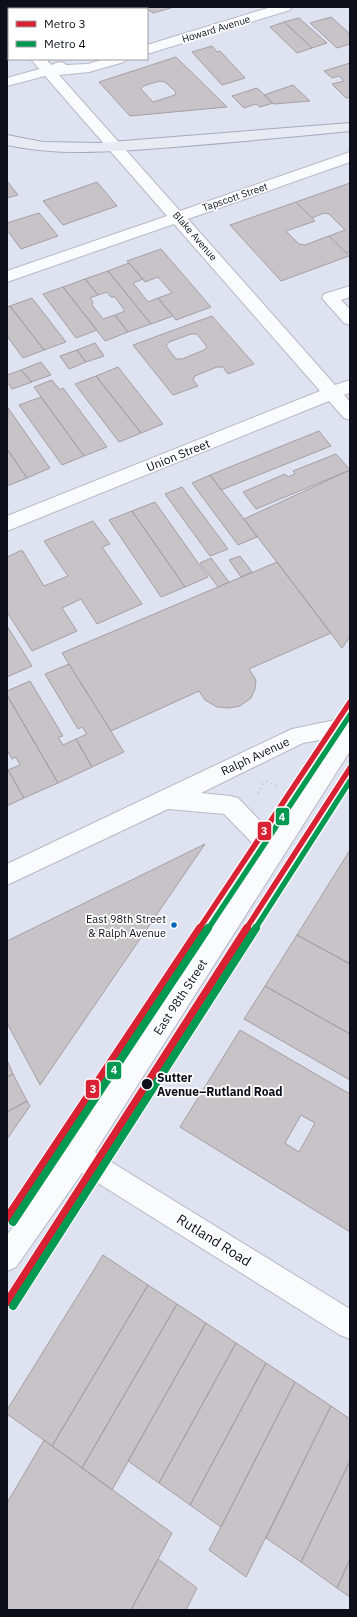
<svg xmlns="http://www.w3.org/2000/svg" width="357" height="1617" viewBox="0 0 357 1617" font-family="'IBM Plex Sans',sans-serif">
  <rect width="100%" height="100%" fill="#dfe2f1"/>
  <!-- building -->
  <path fill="#c8c3c6" stroke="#a49fa2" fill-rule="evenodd" d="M51 7H73L75 9H53Z
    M85 7H105L107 9H86Z
    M105 7H127L129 9H107Z
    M144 7H170L171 8 153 13Z
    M331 17 350 34V44L337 48 310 23Z
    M299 18 327 43 312 48 284 22Z
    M284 22 312 48 297 53 270 27Z
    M212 46 217 52 220 51 245 78 222 85 192 52Z
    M176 57 227 107 130 116 99 82ZM160 81 165 82 176 92 175 95 153 102 141 89 143 86Z
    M350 63V97L346 98 332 84 344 81 339 76 332 78 324 71Z
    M293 85 310 101 274 104 264 95Z
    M257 88 273 103 260 107 256 104 244 108 232 96Z
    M7 181 18 195 7 198Z
    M97 182 117 206 63 225 43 201Z
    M350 183V252L346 253 329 236 345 230 329 214 324 213 312 218 296 202Z
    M296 202 315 221 286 231 299 244 305 245 329 236 349 256 281 281 230 225Z
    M39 213 58 236 21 249 7 230V223Z
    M161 249 211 307 176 320 158 298 172 293 158 277 145 282 127 261Z
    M129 263 143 279 133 283 148 302 158 298 173 316 151 324 108 271Z
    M108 271 151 324 128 332 115 315 125 311 115 297H111L107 292 98 295 85 279Z
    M85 279 98 295 90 298 93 302 92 305 103 319 115 315 128 332 105 341 63 287Z
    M63 287 97 330 76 338 43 294Z
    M32 298 66 342 44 350 10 306Z
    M10 306 44 350 23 358 7 336V307Z
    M212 316 254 364 228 374 223 367H217L202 373 195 376 193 380 198 386 173 395 133 345ZM191 334H197L207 347 204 350 182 359H176L166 346 169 342Z
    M95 343 104 356 86 362 77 350Z
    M77 350 86 362 69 369 60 356Z
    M41 362 51 375 31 382 21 370Z
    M118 367 163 424 141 433 96 376Z
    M21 370 32 382 12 389 7 382V375Z
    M96 376 141 433 119 442 75 384Z
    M52 380 60 390 63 388 107 447 84 456 34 387Z
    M41 397 84 456 62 465 19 405Z
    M8 408 50 468 27 478 7 449Z
    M319 431 331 446 221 490 210 475Z
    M7 449 27 478 7 486Z
    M336 454 350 470 256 509 243 492 285 474 288 477 295 474 293 471Z
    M350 470V637L342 648 244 519Z
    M210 475 241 515 257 537 238 545 192 483Z
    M182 487 228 549 210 556 165 494Z
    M155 502 208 577 185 587 132 511Z
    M132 511 185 587 161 597 109 520Z
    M93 521 110 544 102 547 142 604 97 624 81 599 62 608 77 631 32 651 7 612V557L22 550 44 586 68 576 44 541Z
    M240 556 252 572 241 577 229 560Z
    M211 558 229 582 218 587 200 563Z
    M277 562 331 633 249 669 256 680 255 689 251 698 240 706 229 708 217 707 205 700 199 691 111 731 62 653Z
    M7 626 32 666 7 677Z
    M69 664 124 752 92 767 76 739 87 734 82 727 78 729 45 674Z
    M30 681 63 736 58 737 63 745 76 739 92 767 58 783 7 695V691Z
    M7 695 58 783 24 798 8 770 20 765 16 757 12 759 7 750Z
    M8 770 24 798 7 806V771Z
    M205 844 40 1085 7 1023V941Z
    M350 850V964L297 935Z
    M297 935 350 964V1034L265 986Z
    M265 986 350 1034V1080L244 1019Z
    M240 1030 350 1094V1232L180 1127ZM301 1115 315 1123 299 1152 285 1143Z
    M7 1060 13 1074 7 1077Z
    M13 1074 27 1101 7 1112V1077Z
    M27 1101 30 1106 7 1139V1112Z
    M103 1255 148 1285 52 1446 7 1414V1410Z
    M148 1285 177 1304 82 1468 52 1446Z
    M177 1304 206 1323 112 1490 82 1468Z
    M206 1323 236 1343 159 1483 128 1461Z
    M236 1343 266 1363 190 1505 159 1483Z
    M266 1363 295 1382 221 1527 190 1505Z
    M295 1382 331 1406 246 1577 209 1550Z
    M331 1406 350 1419V1461L301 1562 266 1538Z
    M44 1440 172 1533 131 1610H7V1503Z
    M350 1461V1559L337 1588 301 1562Z
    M158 1559 197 1588 186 1610H131Z
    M350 1559V1597L337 1588Z"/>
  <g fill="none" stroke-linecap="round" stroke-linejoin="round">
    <!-- minor casing -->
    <g stroke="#b6b9c6" stroke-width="2">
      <path id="minor" d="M271 7H292L290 10 147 54V45Z
        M7 20H9V30H7Z
        M31 59H46L51 65 59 62 64 63 66 65 88 64 104 59H126L124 62 89 72 59 75 180 211 350 152V162L188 219 335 385 350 380V393L344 395 350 402V420L344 418 329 401 7 531V516L320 391 174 224 7 282V271L167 216 45 76 7 86V78L39 69Z
        M350 286V297L341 300 350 309V325L344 323 322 298 324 294Z
        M350 717V751L95 1152 350 1309V1339L340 1335 82 1173 16 1267 7 1271V1235L69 1147 261 852 224 814 168 809 7 885V864L292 729ZM336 737 273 834 238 798 230 796 201 793 303 743Z"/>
    </g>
    <!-- major casing -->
    <g stroke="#a6a9bc" stroke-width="2">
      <path id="major" d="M350 123V131C291 137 233 142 174 147 118 151 62 157 7 145V135L43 142 98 143Z"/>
    </g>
    <!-- path -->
    <path stroke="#cfd0d5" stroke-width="2.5" stroke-dasharray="2 3" stroke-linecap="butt" d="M266 781 277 786
      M258 794 264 782"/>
    <!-- minor -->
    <use href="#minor" fill="#fafbfd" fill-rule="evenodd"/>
    <!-- major -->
    <use href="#major" fill="#e9ebf4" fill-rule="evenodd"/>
    <!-- metro-1-far1 casing -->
    <g stroke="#fff" stroke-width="8">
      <path id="metro-1-far1" d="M199 929 350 702
        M246 929 350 768"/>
    </g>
    <!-- metro-1 casing -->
    <g stroke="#fff" stroke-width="10">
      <path id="metro-1" d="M7 1218 200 928
        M7 1302 247 928"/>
    </g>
    <!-- metro-2-far1 casing -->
    <g stroke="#fff" stroke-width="8">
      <path id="metro-2-far1" d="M208 929 350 715
        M255 929 350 781"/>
    </g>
    <!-- metro-2 casing -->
    <g stroke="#fff" stroke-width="10">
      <path id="metro-2" d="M13 1222 208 928
        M13 1306 256 928"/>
    </g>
    <!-- metro-1-far1 -->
    <use href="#metro-1-far1" stroke="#d82233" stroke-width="5.5"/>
    <!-- metro-1 -->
    <use href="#metro-1" stroke="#d82233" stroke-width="8"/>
    <!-- metro-2-far1 -->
    <use href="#metro-2-far1" stroke="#009952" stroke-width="5.5"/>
    <!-- metro-2 -->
    <use href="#metro-2" stroke="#009952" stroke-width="8"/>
  </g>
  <!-- markers -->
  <circle fill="#0065bd" stroke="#fff" stroke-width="1.5" cx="174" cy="925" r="3.5"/>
  <circle fill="#0d0f1b" stroke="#fff" stroke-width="1.5" cx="147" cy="1084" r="6"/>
  <g text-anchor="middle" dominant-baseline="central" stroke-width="3.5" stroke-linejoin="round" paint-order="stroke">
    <!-- far-street labels -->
    <g font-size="10" fill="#0d0f1b" stroke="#fff">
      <text transform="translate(216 29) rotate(-17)">Howard Avenue</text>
      <text transform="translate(235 197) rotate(-19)">Tapscott Street</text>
      <text transform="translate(195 236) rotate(49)">Blake Avenue</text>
    </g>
    <!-- bus labels -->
    <g font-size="11" fill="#0d0f1b" stroke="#fff" text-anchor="end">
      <text x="166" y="919">East 98th Street<tspan x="166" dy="14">&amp; Ralph Avenue</tspan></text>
    </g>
    <!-- street labels -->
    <g font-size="12" fill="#0d0f1b" stroke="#fff">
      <text transform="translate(178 455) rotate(-22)">Union Street</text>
      <text transform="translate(255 756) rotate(-25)">Ralph Avenue</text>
      <text transform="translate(180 997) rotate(-57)">East 98th Street</text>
    </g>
    <!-- stop labels -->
    <g font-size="12" font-weight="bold" fill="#0d0f1b" stroke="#fff" text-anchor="start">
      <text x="157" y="1077">Sutter<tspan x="157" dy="14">Avenue–Rutland Road</tspan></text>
    </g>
    <!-- near-street labels -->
    <g font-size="14" fill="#0d0f1b" stroke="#fff">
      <text transform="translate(214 1240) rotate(32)">Rutland Road</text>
    </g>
  </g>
  <g stroke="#fff" stroke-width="1.5">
    <rect x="275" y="807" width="15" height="19" rx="4" fill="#009952"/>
    <rect x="257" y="821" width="15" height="20" rx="4" fill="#d82233"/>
    <rect x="106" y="1061" width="16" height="19" rx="4" fill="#009952"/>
    <rect x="85" y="1079" width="15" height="20" rx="4" fill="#d82233"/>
  </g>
  <g font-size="11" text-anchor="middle" font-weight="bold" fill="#fff">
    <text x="282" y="821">4</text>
    <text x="264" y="835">3</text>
    <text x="114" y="1074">4</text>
    <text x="93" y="1093">3</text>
  </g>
  <!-- border -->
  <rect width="357" height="1617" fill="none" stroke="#0d0f1b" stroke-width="16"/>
  <!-- legend -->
  <rect x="8" y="8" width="140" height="52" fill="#ffffff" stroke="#9e9fa4"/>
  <rect x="16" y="21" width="20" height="6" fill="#d82233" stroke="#9e9fa4"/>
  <text x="44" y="28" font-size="12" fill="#0d0f1b">Metro 3</text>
  <rect x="16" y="41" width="20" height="6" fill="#009952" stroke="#9e9fa4"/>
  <text x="44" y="48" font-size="12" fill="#0d0f1b">Metro 4</text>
</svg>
